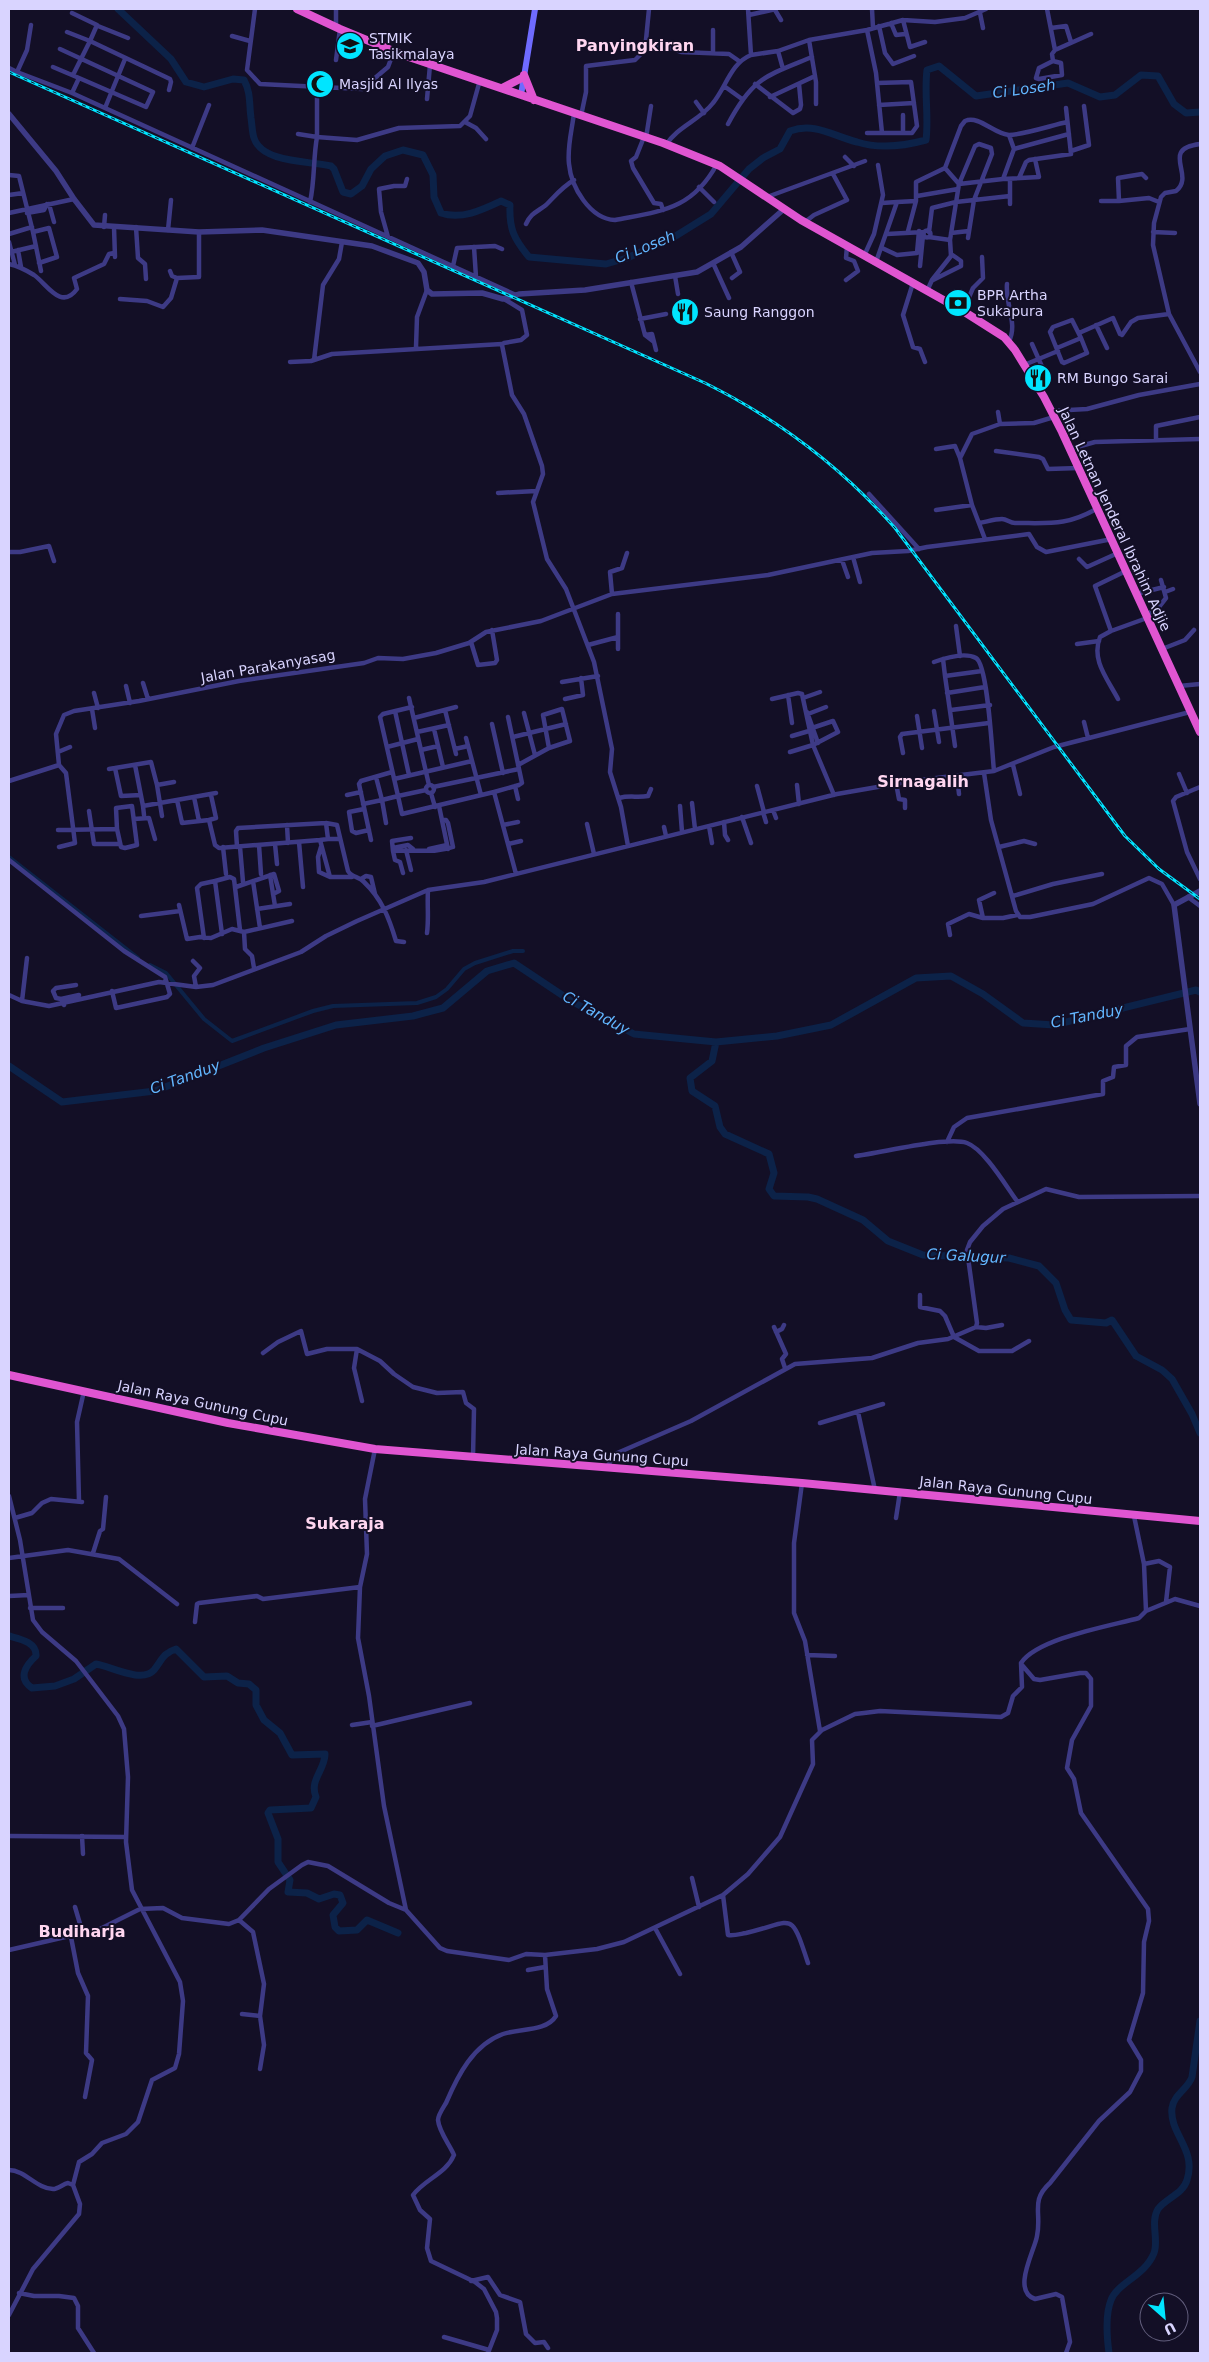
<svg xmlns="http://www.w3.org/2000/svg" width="1209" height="2362" viewBox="0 0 1209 2362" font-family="'DejaVu Sans',sans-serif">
  <rect width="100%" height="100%" fill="#130f26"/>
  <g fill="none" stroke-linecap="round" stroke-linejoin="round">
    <!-- canal -->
    <path stroke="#0c2248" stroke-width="4" d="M9 857 138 958
      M150 965 166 973 204 1019 232 1041 313 1011 333 1006 417 1003 436 997 447 989 464 969 475 963 513 951H523"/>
    <!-- river -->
    <path stroke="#0c2248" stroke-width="7" d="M118 9 171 59 186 82 204 87 233 79 244 80C251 93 249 104 251 118 252 124 252 132 254 138 262 163 309 161 331 166L334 169 343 192 351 194 362 186 371 169 385 156 403 150 423 155 433 175 434 197 441 213C461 220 482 210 501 201L510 205C509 229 514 239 529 257L606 264 627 258 674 237 711 214 749 169 763 158 780 149 790 131C815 122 833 136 857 142 879 149 904 146 926 140 929 117 924 93 927 70L939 66 976 96 1068 83 1100 97 1115 95 1141 75 1158 76 1174 104 1186 113 1200 112
      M716 1042 712 1061 690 1078 692 1091 715 1106 720 1127 725 1134 769 1154 774 1173 769 1189 774 1196 808 1197 817 1199 863 1220 888 1241 923 1255 1009 1258 1039 1266 1056 1283 1065 1310 1071 1320 1106 1323 1112 1320 1136 1356 1162 1370 1172 1379 1192 1414 1200 1433
      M9 1066 62 1102 155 1091 264 1048 336 1025 413 1016 443 1008 487 971 514 963 571 1001 634 1034 716 1042 777 1036 831 1025 916 978 951 976 983 994 1023 1023 1054 1025 1196 990 1200 992
      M9 1636C20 1639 37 1642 36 1656 26 1665 17 1678 32 1688L55 1686 74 1679 96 1664C110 1666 142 1684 154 1670 162 1660 163 1653 176 1649L204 1677 227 1676 238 1683 249 1684 256 1690V1705L264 1720 280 1733 292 1755 325 1754C325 1770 309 1780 316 1797L311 1808 270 1810 268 1813 278 1839V1862L290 1880 288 1892 307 1893 319 1899 334 1894 340 1895 343 1903 333 1915 335 1927 339 1931 357 1930 367 1920 398 1933
      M1109 2353C1107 2338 1105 2315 1111 2300 1117 2283 1145 2276 1154 2253 1159 2240 1150 2222 1158 2209 1166 2198 1183 2194 1187 2180 1197 2149 1169 2134 1172 2108 1174 2094 1188 2089 1192 2077L1200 2021"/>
    <!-- minor -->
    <path stroke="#3d3a85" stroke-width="4.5" d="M255 9 247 70 260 84 362 89 388 67 394 51
      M336 9V28
      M649 9 645 50 664 46 681 52 729 54 739 61
      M872 9 873 28
      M1047 9 1055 50 1091 34
      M775 10 781 20
      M72 13 97 25 90 41 170 79 171 82 169 90
      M980 13 983 28
      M749 15 776 9
      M903 20 910 47 925 42
      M891 23 896 35 905 34
      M31 25 27 50 17 72 72 93 516 295
      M98 26 128 38
      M879 26 885 53 893 64 914 56
      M1051 28 1066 26 1071 42
      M867 30 876 73 882 133
      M67 32 90 41 73 75
      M232 36 250 41
      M809 40 816 82V104
      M60 49 153 92 146 107 79 78
      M778 51 783 69
      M713 53V30
      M751 55 778 51 809 40 867 30 903 20 935 22 965 18 986 9
      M336 60 340 29
      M1053 61 1061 63 1062 75 1039 79 1036 78 1039 68 1053 61 1052 54 1055 50
      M53 67 79 78 72 93
      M9 68 17 72
      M755 84 793 113 800 109 801 105 799 84
      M724 86 742 99
      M317 88V137L357 140 399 128 460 126 470 116 480 80
      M770 97 815 76
      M427 99 430 65
      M696 102 704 113
      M879 105 914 103
      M105 108 125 59
      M574 113C572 130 567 147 569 164 571 187 590 219 615 220 661 211 692 210 717 164
      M903 115V133
      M581 116 586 92V66L635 60 645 50
      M465 122 476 128 486 139
      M728 124C753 77 766 76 812 57
      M867 133H912L917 126 911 82 877 83
      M298 134 317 137C313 159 315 180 310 202
      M644 137 636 157 631 161 633 168 654 203 661 204 663 210
      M646 138 651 106
      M1200 144C1159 149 1196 175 1176 191L1165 193 1161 197 1154 223 1153 245 1169 314 1200 372
      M666 145C677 127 700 120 713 103 726 87 731 63 751 55L748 9
      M192 148 209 105
      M1014 149 1069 134
      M1071 151 1089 145 1084 106
      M845 157 854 166
      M945 168 959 184 1003 179 1014 149 1009 135
      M9 175 19 176 33 232 49 228 57 257 39 263
      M1019 178 1026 162 1029 160 1071 154 1066 108
      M1146 178 1142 174 1118 178 1119 201 1149 198 1159 202
      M1003 179 1039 177 1035 159
      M1010 179V204
      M699 187 714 202
      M9 195 23 193
      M917 196 958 189
      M767 197 865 161
      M1101 201H1119
      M882 203 897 202
      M49 204 54 222
      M9 213 74 199
      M27 213 44 210 47 204
      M805 222 814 215 847 200 833 174
      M526 224C531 213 537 212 546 205 555 196 562 187 574 180
      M104 227 105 215
      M114 227 115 257
      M136 227 138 258 145 264 146 279
      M168 230 171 200
      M923.5 234a3.5 3.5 0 1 1 7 0a3.5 3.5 0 1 1-7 0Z
      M908 231 916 201V182L945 168 961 126 965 121C979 115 994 134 1009 135 1022 135 1053 125 1067 122
      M33 232 41 271
      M929 232 932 208 956 202 1010 196
      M1153 232 1175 233
      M951 233 969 231
      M9 234 32 227
      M887 234 924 232
      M388 237 381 212 379 189 394 186H405L407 179
      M929 237 950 240
      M9 242 15 265
      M474 247 476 277
      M882 248 897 255 917 253 919 231
      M18 250 21 267
      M11 252 36 246
      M731 252 740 272 732 278
      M864 256 874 234 883 195 878 165
      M876 262 897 202 916 201
      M713 263 729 298
      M9 264C18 266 26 270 34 275 47 284 61 311 77 289L74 278 104 264 109 254 114 253
      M453 266 457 248 495 246 502 249
      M920 266 923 235
      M170 271 172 276 177 278
      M675 276 678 294
      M846 280 858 271 854 261 846 258 847 246
      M933 280 961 266V261L951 254
      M631 282 645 335 654 342 656 350
      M913 283 903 315 913 347 920 349 925 362
      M1007 284C1005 304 1018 324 1009 341
      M927 291 932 280 951 256 950 240 959 184 975 146 979 144 991 148 992 154 974 200 968 238
      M120 299 147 301 163 307 171 298 177 278 199 277V232
      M504 299 522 310 527 335 521 340 504 343 502 345 512 395 524 414 542 466 543 474 533 502 547 559 566 589 594 662 612 749 610 772 621 807 628 846
      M963 311 973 288 983 278 982 257
      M640 319 666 314
      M1096 325 1107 348
      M1079 333 1113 318 1120 334
      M645 335 652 334 654 342
      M1122 335 1131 322 1138 318 1169 314
      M1032 344 1047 378
      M416 347 417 317 427 290
      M1057 348 1081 338 1087 353 1064 363 1062 362 1050 332 1053 327 1072 320 1081 338
      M314 360 323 285 339 259 342 242
      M290 362 311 361 332 354 502 344
      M1024 365 1058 351
      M1051 411 1087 409 1139 395 1200 384
      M1000 424 1034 423 1054 417
      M1156 440V426L1200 417
      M936 449 955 446 960 458
      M1070 449 1095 442 1200 439
      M996 451 1039 457 1043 459 1048 469 1079 468
      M498 493 536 491
      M869 494 919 549
      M972 505 960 458 972 434 1000 424 998 412
      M936 510 972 505 985 539
      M979 523C986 522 994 519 1002 519 1007 519 1011 524 1016 523 1050 523 1067 526 1098 508
      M9 552H20L49 546 54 561
      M853 557 860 582
      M1079 559 1087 567 1118 553
      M842 560 848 577
      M1126 571 1095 586 1111 631 1147 618
      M1165 592 1173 589
      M612 594 610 572 622 568 627 553
      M1136 594 1164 587
      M1146 615 1159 607 1166 598 1161 580
      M956 626 960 656
      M1111 631 1100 637C1091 660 1107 678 1118 699
      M618 637V614
      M471 642 478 665 495 663 497 660 492 630
      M1077 644 1099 641
      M588 645 618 637V649
      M1162 649 1185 640 1194 630
      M943 659 945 676 982 671
      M934 662C945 658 965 652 976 658 988 665 992 753 994 771
      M945 676 955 746
      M562 682 598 676
      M143 683 148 699
      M126 686 130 703
      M1179 686 1200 684
      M94 693 98 708
      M947 693 985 687
      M788 695 792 723
      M409 698 429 785
      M803 698 820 692
      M565 699 583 695 581 678
      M772 699 798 693 802 694 813 745 834 795
      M412 707 383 714 380 717 398 796 426 790
      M92 709 95 728
      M445 710 456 754
      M951 710 990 705
      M395 711 409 775
      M934 711 939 742
      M807 712 818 743
      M524 713 535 755
      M808 714 826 707
      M917 716 922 748
      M414 718 456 707
      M1084 722 1088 738
      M492 724 503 773
      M434 729 443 767
      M417 732 449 725
      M792 736 809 731
      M513 737 566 724
      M466 738 481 795
      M387 747 418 739
      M455 749 468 746
      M421 750 438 746
      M58 752 70 747
      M790 752 813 745 838 732 833 721 812 728
      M903 753 900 737 902 734 989 723
      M59 765 66 773 75 843 59 847
      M135 765 143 806
      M518 765 549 748 570 741 562 709 543 715 549 748
      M1013 765 1020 794
      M115 768 121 796 141 795
      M109 769 151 762 157 785
      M984 773 991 820 1016 911 1020 917H1030L1093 904 1149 878 1162 884 1174 905
      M1179 774 1187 793
      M957 776 959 794
      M394 779 472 761
      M9 781 59 765 56 734 64 715 74 711 139 701 239 681 364 663 378 658 403 659 436 653 469 643 486 632 541 621 612 594 768 575 872 553 908 551 927 547 1029 534 1037 547 1046 552 1112 539
      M896 783 899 799 905 800V808
      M797 785 799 804
      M426 789a4 4 0 1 1 8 0a4 4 0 1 1-8 0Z
      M515 786 518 799
      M757 786 764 812
      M433 787 519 769
      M1200 787 1176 797 1173 801 1187 852 1200 879
      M494 792 519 785 522 783 508 717
      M431 793 435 807
      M211 795 216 818 209 820 215 845 219 848 320 840
      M347 795 361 792
      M194 797 199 821
      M619 798C630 795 637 798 648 796L651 789
      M177 800 182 823 209 820
      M692 803 695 829
      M363 804 382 800 376 777
      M439 806 448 849
      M680 806 682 832
      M364 809 349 812 352 831 356 833 369 830
      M773 810 776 818
      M89 811 94 844H119
      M763 812 766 822
      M144 815 143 806 216 793
      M162 816 157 785 174 782
      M742 817 751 843
      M134 819 149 818 155 839
      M724 822 725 835 728 840
      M386 823 382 800 398 796 402 814 494 792 516 874
      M587 824 594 854
      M287 825 288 843
      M503 825 518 822
      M709 826 712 843
      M664 827 666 836
      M58 830 117 829 116 808 132 806 137 845 125 848 121 847 117 829
      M328 839 320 840 330 877H352
      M339 839H328L326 823 337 825 348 871C352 878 359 876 364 882 382 899 389 918 396 941L404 942
      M371 840 359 784 361 781 392 772
      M299 842 303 887
      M275 844 277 864
      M508 844 521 841
      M259 845 261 874
      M223 847 226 874
      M237 847 236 831 238 828 326 823
      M240 847 243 882
      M321 847 318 857 319 872 330 877
      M999 847 1024 841 1035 844
      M393 848 408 845 413 849
      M429 849 447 845
      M406 850 411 870
      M393 851 392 841 411 838
      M9 860 124 951 165 977 170 994 167 997 116 1008 112 991
      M403 873 400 862 395 860 393 851C413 849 434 854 453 847L448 823 446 820H442
      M270 875 275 906
      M361 879 366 876 371 877 375 894
      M215 881 230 877 234 879 240 930
      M253 881 260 928
      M236 887 274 874 279 891 273 894
      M1013 896 1053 884 1102 874
      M1188 897 1200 906
      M179 905 187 939 200 937 211 938 232 929 244 932 292 921
      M257 909 290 904
      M141 916 180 911
      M983 918 979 900 994 893
      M244 932 245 949 252 956 254 968
      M427 933C429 918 427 905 428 890
      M950 935 948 924 969 914 983 918H1003L1017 915
      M204 938 197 888 201 884 215 881 222 934
      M193 961 200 968 194 976 196 987
      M9 995 22 1001 49 1006 159 982 196 987 213 985 301 952 326 936 357 921 428 890 484 882 837 794 912 781 994 771 1054 747 1190 712
      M61 999 79 995
      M22 1001 27 958
      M64 1005 61 999 56 998 53 991 56 988 76 985
      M947 1142 954 1127 967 1118 1103 1094V1081L1113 1077 1114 1067 1126 1065V1046L1137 1037 1190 1029
      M856 1156C882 1153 947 1136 967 1143 984 1149 1006 1186 1017 1201
      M920 1295V1307L940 1311 945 1316 954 1337 979 1351H1012L1029 1341
      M774 1327 786 1354 782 1359 785 1368
      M976 1327 986 1328 1002 1325
      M776 1332 782 1329 784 1325
      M357 1349 354 1368 362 1401
      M263 1353 278 1342 301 1331 307 1354 327 1349H357L380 1361 394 1374 413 1387 437 1393 463 1392 466 1403 474 1409 473 1457
      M858 1412 875 1490
      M820 1423 883 1404
      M375 1449 365 1499 367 1554 360 1587 358 1638 369 1696 384 1806 406 1910
      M607 1467 615 1454 691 1421 795 1364 872 1358 918 1343 948 1339 976 1327 977 1323 967 1250 970 1242 983 1226 1003 1209 1046 1189 1079 1197 1200 1196
      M802 1483 794 1543V1613L805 1641 820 1731
      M9 1496 20 1540 33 1620 42 1632 76 1661 118 1716 124 1729 128 1777 126 1842 132 1890 180 1982 183 2001 179 2054 175 2068 152 2080 138 2122 126 2134 102 2143 92 2154 79 2162 73 2185 80 2204 79 2214 33 2269 9 2315
      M79 1501 77 1422 84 1391
      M15 1518 32 1513 42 1503 51 1499 82 1502
      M896 1518 900 1492
      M93 1553 100 1531 103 1529 106 1497
      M9 1558 68 1550 119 1559 177 1604
      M1144 1564 1159 1561 1170 1567 1166 1602
      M9 1596 29 1595
      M30 1608H63
      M1146 1611 1175 1599 1200 1606
      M195 1622 197 1604 199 1603 257 1596 263 1599 360 1587
      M807 1655 835 1656
      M1022 1665 1034 1679 1040 1680 1080 1673H1086L1091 1679V1706L1072 1740 1067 1768 1074 1779 1081 1813 1148 1909 1149 1921 1144 1942 1143 1993 1129 2040 1141 2060V2071L1130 2092 1099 2121 1050 2183C1030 2201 1042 2213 1037 2236 1035 2250 1011 2291 1035 2299L1056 2294 1062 2297 1070 2342 1066 2353
      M352 1725 372 1722
      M372 1726 470 1703
      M9 1836 126 1837
      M82 1836 83 1854
      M692 1878 699 1907
      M723 1895 728 1935C734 1936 740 1934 746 1933 794 1922 790 1908 808 1963
      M75 1907 83 1934
      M239 1920 253 1932 264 1984 260 2016 264 2045 260 2069
      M655 1928 680 1974
      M71 1937 78 1973 88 1996 86 2053 92 2060 85 2097
      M9 1950 100 1929 140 1909 163 1908 182 1918 229 1924 239 1920 269 1889 302 1865 308 1862 328 1866 389 1903 406 1910 440 1948 447 1951 509 1960 526 1954 545 1955 597 1949 624 1942 723 1895 748 1874 780 1837 813 1764 812 1740 822 1730 855 1714 864 1713 880 1711 1001 1717 1008 1713 1013 1696 1022 1687 1021 1663C1038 1638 1110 1626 1139 1618L1146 1611 1144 1564 1134 1516
      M528 1970 545 1967
      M242 2014 260 2016
      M9 2170C25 2170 37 2189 53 2189 58 2189 63 2184 68 2183L73 2185
      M471 2281 488 2277 500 2295 520 2302 526 2334 535 2343 544 2342 548 2348
      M19 2293 34 2296H59L74 2298 78 2306V2328L94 2353
      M444 2337 489 2350
      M488 2353 497 2330V2318L496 2312 484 2289 475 2282 431 2261 427 2248 430 2219 420 2210 413 2195C425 2179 446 2174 454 2155 450 2145 439 2132 438 2120 438 2115 443 2108 446 2103 458 2075 473 2045 503 2034 520 2028 546 2032 556 2016L547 1989 545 1955"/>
    <!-- tertiary -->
    <path stroke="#3d3a85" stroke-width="5.5" d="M9 114 56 171 74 199 94 225 199 232 262 230 372 246 418 263 424 272 427 290 432 294 482 293 503 299 519 294 585 290 697 272 741 247 784 209
      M1200 891 1174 905 1200 1104"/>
    <!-- secondary -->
    <path stroke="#6f6bff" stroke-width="6" d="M521 95 535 9"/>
    <!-- trunk -->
    <path stroke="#e055d1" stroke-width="8" d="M297 9 340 29 403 55 663 143 720 166 801 220 963 311 1004 337 1015 350 1044 397 1062 432 1200 732
      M524 75 534 100
      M502 88 524 77
      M9 1375 228 1423 375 1449 802 1483 1200 1521"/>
    <!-- rail casing -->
    <g stroke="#00e5ff" stroke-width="3">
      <path id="rail" d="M9 72 705 383C778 419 842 468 895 528L1125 836 1159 869 1200 899"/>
    </g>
    <!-- rail -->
    <use href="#rail" stroke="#130f26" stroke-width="1" stroke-dasharray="4" stroke-linecap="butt"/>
  </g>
  <!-- icons -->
  <defs>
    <g id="school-disc" transform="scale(1.4375)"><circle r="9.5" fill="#00e5ff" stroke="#130f26"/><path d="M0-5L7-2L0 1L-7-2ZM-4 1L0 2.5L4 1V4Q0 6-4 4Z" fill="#111"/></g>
    <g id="mosque-disc" transform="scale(1.4375)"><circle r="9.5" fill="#00e5ff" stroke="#130f26"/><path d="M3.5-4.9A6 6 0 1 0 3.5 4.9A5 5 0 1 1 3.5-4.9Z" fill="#111"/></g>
    <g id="bank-disc" transform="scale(1.4375)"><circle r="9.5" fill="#00e5ff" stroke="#130f26"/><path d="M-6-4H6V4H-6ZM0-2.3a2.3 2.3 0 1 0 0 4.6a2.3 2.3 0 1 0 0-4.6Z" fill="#111"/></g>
    <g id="restaurant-disc" transform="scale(1.4375)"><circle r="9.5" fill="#00e5ff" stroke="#130f26"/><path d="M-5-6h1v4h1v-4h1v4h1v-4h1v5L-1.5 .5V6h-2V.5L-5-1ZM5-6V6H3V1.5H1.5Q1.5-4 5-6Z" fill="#111"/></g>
  </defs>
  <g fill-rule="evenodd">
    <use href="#school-disc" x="350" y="46"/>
    <use href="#mosque-disc" x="320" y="84"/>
    <use href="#bank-disc" x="958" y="303"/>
    <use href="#restaurant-disc" x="685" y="312"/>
    <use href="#restaurant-disc" x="1038" y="378"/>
  </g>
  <g text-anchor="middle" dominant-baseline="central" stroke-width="4" stroke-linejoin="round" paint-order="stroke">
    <!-- poi labels -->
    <g font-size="14" fill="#d9d4ff" stroke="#130f26" text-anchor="start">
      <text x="369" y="38">STMIK<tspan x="369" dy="16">Tasikmalaya</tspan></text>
      <text x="339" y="84">Masjid Al Ilyas</text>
      <text x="977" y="295">BPR Artha<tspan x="977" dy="16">Sukapura</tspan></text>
      <text x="704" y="312">Saung Ranggon</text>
      <text x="1057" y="378">RM Bungo Sarai</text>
    </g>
    <!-- street labels -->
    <g font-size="14" fill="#d9d4ff" stroke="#130f26">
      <text transform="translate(1115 519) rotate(65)">Jalan Letnan Jenderal Ibrahim Adjie</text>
      <text transform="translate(268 666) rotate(-10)">Jalan Parakanyasag</text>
      <text transform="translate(203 1403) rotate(12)">Jalan Raya Gunung Cupu</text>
      <text transform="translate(602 1455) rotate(4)">Jalan Raya Gunung Cupu</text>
      <text transform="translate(1006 1490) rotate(6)">Jalan Raya Gunung Cupu</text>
    </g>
    <!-- water labels -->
    <g font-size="15" font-style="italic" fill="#62b6ff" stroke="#130f26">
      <text transform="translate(1024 89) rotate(-8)">Ci Loseh</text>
      <text transform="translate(645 247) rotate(-22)">Ci Loseh</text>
      <text transform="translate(596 1013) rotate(29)">Ci Tanduy</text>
      <text transform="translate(1087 1016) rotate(-11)">Ci Tanduy</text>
      <text transform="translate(185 1077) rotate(-20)">Ci Tanduy</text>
      <text transform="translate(966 1256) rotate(3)">Ci Galugur</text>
    </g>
    <!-- quarter labels -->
    <g font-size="16" font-weight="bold" fill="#ffd6f0" stroke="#130f26">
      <text x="635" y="45">Panyingkiran</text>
      <text x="923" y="781">Sirnagalih</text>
      <text x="345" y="1523">Sukaraja</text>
      <text x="82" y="1931">Budiharja</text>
    </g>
  </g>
  <!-- border -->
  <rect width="1209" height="2362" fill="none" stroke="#d9d4ff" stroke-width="20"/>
  <!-- north arrow -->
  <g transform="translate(1164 2317) rotate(153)"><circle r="24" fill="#130f26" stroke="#625e7d"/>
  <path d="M0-4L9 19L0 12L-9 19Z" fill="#00e5ff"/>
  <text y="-8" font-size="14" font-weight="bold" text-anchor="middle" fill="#d9d4ff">U</text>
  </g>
</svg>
